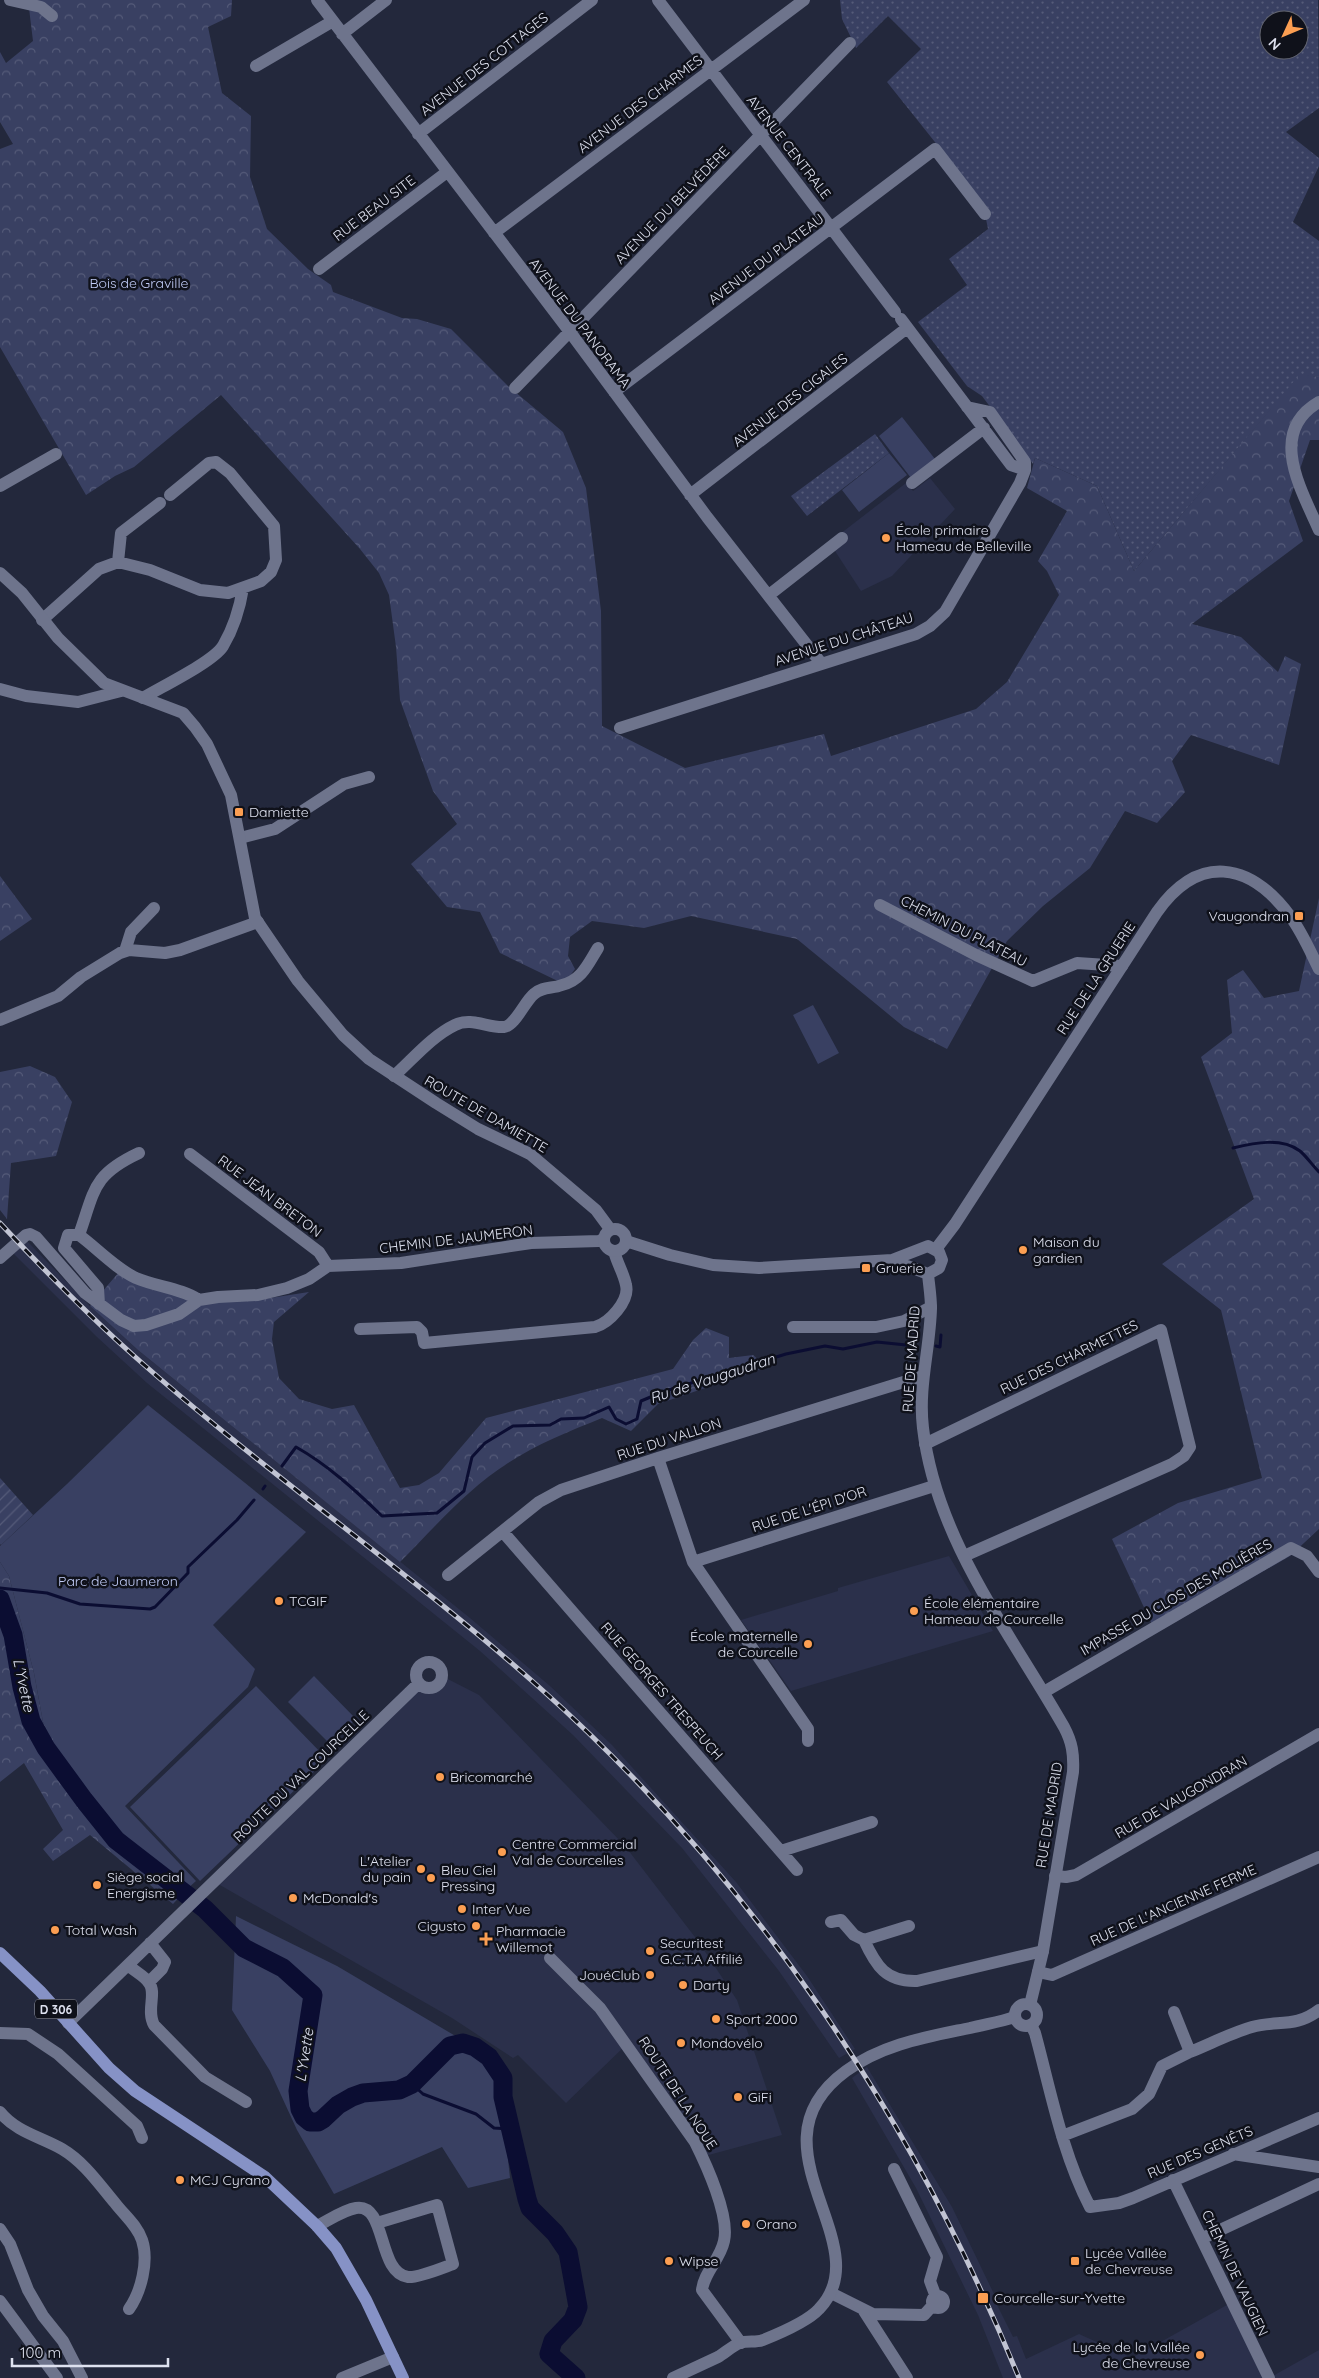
<svg xmlns="http://www.w3.org/2000/svg" width="1319" height="2378" viewBox="0 0 1319 2378" font-family="Quicksand,sans-serif">
  <defs>
    <pattern id="grass-dots" width="8" height="8" patternUnits="userSpaceOnUse" patternTransform="scale(1.25)"><rect width="8" height="8" fill="#394062"/><path d="M2 2h.1M6 6h.1" fill="none" stroke="#555b79" stroke-width="1.8" stroke-linecap="round"/></pattern>
    <pattern id="forest-crowns" width="20" height="18" patternUnits="userSpaceOnUse" patternTransform="scale(1.25)"><rect width="20" height="18" fill="#394062"/><path d="M2 6a3 3 0 1 1 6 0M12 15a3 3 0 1 1 6 0" fill="none" stroke="#555b79"/></pattern>
    <pattern id="garden-furrows" width="10" height="10" patternUnits="userSpaceOnUse" patternTransform="scale(1.25)"><rect width="10" height="10" fill="#394062"/><path d="M-1 1l2-2M0 10L10 0M9 11l2-2" fill="none" stroke="#555b79"/></pattern>
  </defs>
  <rect width="100%" height="100%" fill="#23283c"/>
  <!-- built -->
  <path fill="#2b304b" d="M930 478 955 509 892 576 861 591 835 551 840 534 906 483 913 491Z
    M27 1241 90 1306 138 1350 470 1618 550 1686 612 1745 736 1882 807 1976 855 2049 839 2058 779 1971 682 1848 573 1735 480 1651 147 1383 97 1337 13 1253Z
    M949 1556 993 1631 791 1691 741 1620 838 1591V1588Z
    M442 1676 479 1695 625 1846 698 1941 737 2000 782 2135 705 2156 627 2044 566 2103 518 2055 513 2058 452 2018 213 1881 422 1685 429 1687 436 1685Z
    M867 2067 952 2207 994 2294 992 2295 1013 2337 1017 2336 1026 2359 1079 2334 1132 2358 1234 2301 1271 2377 1319 2350V2378H1003L978 2315 916 2188 852 2078Z"/>
  <!-- grass -->
  <path fill="url(#grass-dots)" fill-rule="evenodd" d="M840 0H1318L1319 108 1286 132 1319 158V166L1293 222 1319 241V377L1300 375 1134 571 1097 486 1035 458 1033 464 982 396 967 386 918 322 967 285 949 259 988 229 985 214 990 211 887 82 921 49 888 16 856 48 842 19ZM1269 20H1299V50H1269Z
    M875 434 889 453 807 516 791 496Z"/>
  <!-- forest -->
  <path fill="url(#forest-crowns)" d="M28 0H232L231 16 208 27 222 93 251 116 250 177 267 229 308 269 331 285 333 292 402 318 417 319 451 329 508 386 563 432 586 488 601 611 602 726 685 768 824 734 831 756 976 709 1007 682 1059 595 1047 571 1038 561 1067 511 1027 488 1035 458 1097 486 1134 571 1300 374 1319 377V440H1310L1289 501 1303 541 1192 624 1241 637 1278 672 1285 656 1301 664 1279 765 1191 735 1172 761 1185 792 1157 823 1125 811 1090 868 1043 906 1007 941 947 1049 904 1027 797 939 691 916 644 928 592 921 570 937 568 956 575 969 564 984 500 953 480 912 447 907 411 864 457 824 433 791 400 700 396 647 389 595 379 573 360 549 221 395 134 467 115 476 86 495 0 347V149L13 144 0 122V52L6 63 33 41Z
    M0 876 32 919 0 941Z
    M1319 898V1529L1290 1556 1156 1633 1112 1539 1178 1503 1262 1478 1221 1310 1162 1264 1254 1199 1201 1057 1232 1033 1227 980 1243 970 1264 998 1299 991Z
    M30 1066 55 1077 72 1102 56 1156 11 1163 7 1219 0 1210V1072Z
    M119 1272 151 1289 250 1301 309 1292 274 1322 272 1339 279 1378 299 1399 332 1409 354 1405 400 1488 419 1485 439 1473 486 1418 673 1369 693 1340 706 1328 729 1337V1358L753 1355 767 1367 658 1404 631 1431 602 1418C570 1431 537 1444 508 1463 467 1489 434 1528 400 1562L138 1350 90 1306Z
    M0 1562 9 1576 34 1673 43 1722 116 1827 186 1890 173 1904 90 1835 53 1861 43 1849 63 1830 24 1763 0 1782Z"/>
  <!-- park -->
  <path fill="#394062" d="M902 417 935 459 911 478 879 436Z
    M889 453 907 475 859 512 842 490Z
    M813 1005 839 1053 818 1064 793 1015Z
    M148 1405 306 1532 213 1625 255 1669 248 1687 125 1806 196 1881 186 1890 116 1827 67 1763 43 1722 34 1673 9 1576 0 1562V1546L67 1484Z
    M314 1676 356 1719 330 1744 288 1702Z
    M256 1686 327 1759 200 1881 130 1807Z
    M236 1916 337 1966 469 2044 500 2085 510 2178 468 2188 442 2147 334 2194 297 2130 270 2071 232 2010Z"/>
  <!-- garden -->
  <path fill="url(#garden-furrows)" d="M0 1478 33 1515 1 1545 0 1544Z"/>
  <g fill="none" stroke-linecap="round" stroke-linejoin="round">
    <!-- stream -->
    <path stroke="#0b0d32" stroke-width="3" d="M1233 1148C1254 1143 1281 1137 1300 1151 1307 1157 1313 1166 1319 1172
      M936 1346 940 1347 941 1335
      M282 1466 296 1447C328 1465 355 1490 382 1516L437 1513 464 1491 472 1457 485 1443 513 1426 550 1425 561 1419 584 1418 609 1407 616 1419 626 1424 637 1419 641 1401 665 1391 786 1354 825 1346 843 1349 877 1342 916 1346
      M263 1489 265 1486
      M0 1588 47 1593 80 1604 150 1609 155 1607 188 1573V1567L237 1520 254 1500
      M412 2084 423 2094 476 2114 494 2128 510 2129"/>
    <!-- river -->
    <path stroke="#0b0d32" stroke-width="19" d="M0 1599 13 1635 22 1687 31 1721 46 1748 84 1800 116 1840 205 1909 244 1948 283 1968 313 1995 298 2091 300 2109 304 2117 310 2122H318L323 2119 338 2105 352 2097 363 2093 399 2090 412 2084 450 2046 463 2043 475 2047 489 2057 503 2078V2097L527 2199 530 2208 555 2233 568 2252 578 2307 573 2320 553 2341 549 2354 576 2378"/>
    <!-- minor -->
    <path stroke="#6e748c" stroke-width="12" d="M10 0 41 7 52 16
      M317 0 570 332 707 517 821 663
      M658 0 895 312
      M342 34 386 0
      M256 66 333 21
      M418 134 592 0
      M494 233 804 0
      M319 269 447 172
      M901 319 1011 465 1025 470
      M515 388 850 43
      M614 392 935 149 985 214
      M912 483 984 428
      M0 486 56 454
      M690 495 907 328
      M118 562 121 533 160 503
      M769 595 842 538
      M42 620 99 569 118 562 150 570 200 590 228 593 261 581 271 572 276 560 274 526 230 473 216 462 209 463 170 495
      M0 689 26 696 78 702 121 691
      M143 698C161 687 213 662 223 646 233 629 240 607 243 588
      M620 728 916 634 930 626 945 612 1020 483 1025 470V462L990 412 967 407
      M240 838 275 829 344 784 369 777
      M880 905 976 955 1033 981 1077 963 1122 966
      M125 951 131 932 154 908
      M0 1020 58 996 81 977 120 953 129 950 165 953 180 950 258 922
      M394 1076C413 1059 432 1036 455 1025 471 1017 488 1028 504 1027 515 1026 525 1001 534 994 543 986 552 989 562 985 582 980 588 964 598 948
      M190 1154 319 1252 328 1266
      M79 1235C95 1190 92 1175 139 1153
      M0 1258 26 1235 30 1234 36 1237 85 1293 121 1320 134 1326 146 1325 179 1314 199 1300 218 1297 258 1295 287 1288 309 1279 328 1266 401 1263 531 1243 599 1241 603 1239
      M99 1304 98 1288 64 1248 68 1235H79C98 1249 115 1268 136 1278 157 1287 181 1288 199 1300
      M793 1327H876L904 1321 931 1307
      M360 1329 417 1327 422 1332 424 1343 595 1327C609 1323 630 1301 626 1285 624 1274 617 1263 614 1251
      M925 1444 1161 1330 1190 1447 1184 1456 1172 1464 964 1556
      M658 1458 693 1562 808 1729V1741
      M503 1532 797 1870
      M693 1562 934 1486
      M448 1575 539 1502 561 1490 658 1458 923 1376
      M416 1675a13 13 0 1 1 26 0a13 13 0 1 1-26 0Z
      M1044 1692 1291 1548 1307 1556 1319 1572
      M781 1851 872 1822
      M1055 1876 1066 1877 1076 1875 1319 1734
      M831 1922 841 1920 854 1935 864 1940
      M909 1926 864 1940C876 1966 886 1982 917 1981L1043 1951
      M550 1958 600 2008 695 2142C706 2164 730 2216 724 2241 720 2260 704 2272 702 2290L741 2343
      M128 1965C134 1971 145 1976 149 1983 157 1993 146 2010 154 2025L205 2077 246 2102
      M1038 1972 1052 1975 1319 1857
      M149 1982 162 1969 165 1962 150 1943
      M68 2023 419 1683
      M1031 2025 1035 2033C1051 2092 1062 2153 1090 2207L1119 2203 1133 2198 1319 2118
      M0 2033 28 2034 58 2054 137 2126 142 2138
      M1190 2052C1210 2044 1231 2033 1252 2027 1277 2020 1296 2028 1319 2010
      M0 2112C16 2132 41 2137 62 2149 84 2162 99 2184 115 2203 124 2215 137 2225 142 2240 149 2261 141 2292 129 2309
      M1062 2136 1132 2109 1149 2094 1162 2066 1190 2052 1174 2012
      M1233 2154 1319 2167
      M894 2169 937 2257 930 2281 936 2297
      M1173 2180 1269 2378
      M317 2226C328 2221 343 2210 356 2208 387 2203 377 2273 408 2277 418 2278 442 2268 453 2264L437 2205 377 2223
      M0 2229 10 2244 28 2290 43 2316 63 2341 82 2378
      M1203 2238 1319 2184
      M831 2293 873 2314 924 2315 933 2305
      M932 2302a6 6 0 1 1 12 0a6 6 0 1 1-12 0Z
      M0 2301 57 2378
      M864 2311 907 2378
      M342 2378 393 2357"/>
    <!-- tertiary -->
    <path stroke="#6e748c" stroke-width="12" d="M1319 402C1267 432 1301 489 1319 530
      M0 573 22 593 58 638 104 683 183 713 195 727 207 744 231 795 255 918 298 981 343 1035 369 1059 436 1103 478 1129 530 1154 596 1210 610 1229
      M604 1240a11 11 0 1 1 22 0a11 11 0 1 1-22 0Z
      M626 1241 670 1255 713 1265 759 1268 892 1260 928 1246 939 1252 942 1260 939 1268 928 1274 892 1260
      M936 1249 955 1224 1157 912C1198 854 1249 861 1290 916 1302 932 1310 951 1319 969
      M928 1274C929 1285 931 1297 931 1308 930 1349 918 1387 923 1428 936 1540 1010 1632 1064 1727 1072 1742 1074 1754 1073 1772L1043 1951 1030 2005
      M1015 2015a11 11 0 1 1 22 0a11 11 0 1 1-22 0Z
      M673 2378C688 2371 703 2364 718 2357 725 2353 732 2346 740 2343 747 2340 756 2343 763 2340 778 2334 808 2321 819 2309 882 2244 743 2146 846 2071 883 2044 927 2037 970 2028 985 2024 1001 2022 1014 2017"/>
    <!-- primary -->
    <path stroke="#8692c6" stroke-width="12" d="M0 1953 40 1991 109 2068 135 2091 265 2177 317 2226 336 2248 366 2300 403 2378"/>
    <!-- rail casing -->
    <g stroke="#c1c4d3" stroke-width="5">
      <path id="rail" d="M0 1223C43 1269 86 1313 133 1355 264 1472 409 1571 540 1688 751 1876 913 2117 1019 2378"/>
    </g>
    <!-- rail -->
    <use href="#rail" stroke="#0f111a" stroke-width="3" stroke-dasharray="9" stroke-linecap="butt"/>
  </g>
  <!-- markers -->
  <g fill="#fb9e52" stroke="#0f111a" stroke-width="2">
    <circle cx="886" cy="538" r="5"/>
    <rect x="234" y="807" width="10" height="10" rx="2.5"/>
    <rect x="1294" y="911" width="10" height="10" rx="2.5"/>
    <circle cx="1023" cy="1250" r="5"/>
    <rect x="861" y="1263" width="10" height="10" rx="2.5"/>
    <circle cx="279" cy="1601" r="5"/>
    <circle cx="914" cy="1611" r="5"/>
    <circle cx="808" cy="1644" r="5"/>
    <circle cx="440" cy="1777" r="5"/>
    <circle cx="502" cy="1852" r="5"/>
    <circle cx="421" cy="1869" r="5"/>
    <circle cx="431" cy="1878" r="5"/>
    <circle cx="97" cy="1885" r="5"/>
    <circle cx="293" cy="1898" r="5"/>
    <circle cx="462" cy="1909" r="5"/>
    <circle cx="476" cy="1926" r="5"/>
    <circle cx="55" cy="1930" r="5"/>
    <path d="M483.5 1931.5h5v5h5v5h-5v5h-5v-5h-5v-5h5z"/>
    <circle cx="650" cy="1951" r="5"/>
    <circle cx="650" cy="1975" r="5"/>
    <circle cx="683" cy="1985" r="5"/>
    <circle cx="716" cy="2019" r="5"/>
    <circle cx="681" cy="2043" r="5"/>
    <circle cx="738" cy="2097" r="5"/>
    <circle cx="180" cy="2180" r="5"/>
    <circle cx="746" cy="2224" r="5"/>
    <circle cx="669" cy="2261" r="5"/>
    <rect x="1070" y="2256" width="10" height="10" rx="2.5"/>
    <rect x="977" y="2292" width="12" height="12" rx="2.5"/>
    <circle cx="1200" cy="2355" r="5"/>
  </g>
  <g text-anchor="middle" dominant-baseline="central" stroke-width="5" stroke-linejoin="round" paint-order="stroke">
    <!-- shield labels -->
    <rect fill="#0f111a" stroke="#a0a3af" stroke-width="1" x="35" y="1999.5" width="42" height="19" rx="4"/>
    <g font-size="12" font-weight="bold" fill="#dee1ef">
      <text x="56" y="2009">D 306</text>
    </g>
    <!-- street labels -->
    <g font-size="14" fill="#dee1ef" stroke="#0f111a">
      <text transform="translate(484 64) rotate(-38)">AVENUE DES COTTAGES</text>
      <text transform="translate(640 104) rotate(-37)">AVENUE DES CHARMES</text>
      <text transform="translate(789 147) rotate(52)">AVENUE CENTRALE</text>
      <text transform="translate(672 205) rotate(-46)">AVENUE DU BELVÉDÈRE</text>
      <text transform="translate(374 208) rotate(-37)">RUE BEAU SITE</text>
      <text transform="translate(766 259) rotate(-37)">AVENUE DU PLATEAU</text>
      <text transform="translate(580 323) rotate(53)">AVENUE DU PANORAMA</text>
      <text transform="translate(790 400) rotate(-38)">AVENUE DES CIGALES</text>
      <text transform="translate(844 639) rotate(-18)">AVENUE DU CHÂTEAU</text>
      <text transform="translate(964 931) rotate(27)">CHEMIN DU PLATEAU</text>
      <text transform="translate(1096 978) rotate(-57)">RUE DE LA GRUERIE</text>
      <text transform="translate(486 1114) rotate(30)">ROUTE DE DAMIETTE</text>
      <text transform="translate(270 1196) rotate(37)">RUE JEAN BRETON</text>
      <text transform="translate(456 1239) rotate(-7)">CHEMIN DE JAUMERON</text>
      <text transform="translate(1069 1357) rotate(-26)">RUE DES CHARMETTES</text>
      <text transform="translate(911 1359) rotate(-86)">RUE DE MADRID</text>
      <text transform="translate(669 1439) rotate(-18)">RUE DU VALLON</text>
      <text transform="translate(809 1509) rotate(-18)">RUE DE L'ÉPI D'OR</text>
      <text transform="translate(1176 1597) rotate(-30)">IMPASSE DU CLOS DES MOLIÈRES</text>
      <text transform="translate(662 1691) rotate(49)">RUE GEORGES TRESPEUCH</text>
      <text transform="translate(301 1776) rotate(-44)">ROUTE DU VAL COURCELLE</text>
      <text transform="translate(1181 1797) rotate(-30)">RUE DE VAUGONDRAN</text>
      <text transform="translate(1049 1815) rotate(-81)">RUE DE MADRID</text>
      <text transform="translate(1173 1905) rotate(-24)">RUE DE L'ANCIENNE FERME</text>
      <text transform="translate(678 2093) rotate(57)">ROUTE DE LA NOUE</text>
      <text transform="translate(1200 2152) rotate(-23)">RUE DES GENÊTS</text>
      <text transform="translate(1235 2273) rotate(65)">CHEMIN DE VAUGIEN</text>
    </g>
    <!-- park labels -->
    <g font-size="14" fill="#c0cbf6" stroke="#0f111a">
      <text x="139" y="283">Bois de Graville</text>
      <text x="118" y="1581">Parc de Jaumeron</text>
    </g>
    <!-- poi labels -->
    <g font-size="14" fill="#dee1ef" stroke="#0f111a" text-anchor="start">
      <text x="896" y="530">École primaire<tspan x="896" dy="16">Hameau de Belleville</tspan></text>
      <text x="249" y="812">Damiette</text>
      <text x="1289" y="916" text-anchor="end">Vaugondran</text>
      <text x="1033" y="1242">Maison du<tspan x="1033" dy="16">gardien</tspan></text>
      <text x="876" y="1268">Gruerie</text>
      <text x="289" y="1601">TCGIF</text>
      <text x="924" y="1603">École élémentaire<tspan x="924" dy="16">Hameau de Courcelle</tspan></text>
      <text x="798" y="1636" text-anchor="end">École maternelle<tspan x="798" dy="16">de Courcelle</tspan></text>
      <text x="450" y="1777">Bricomarché</text>
      <text x="512" y="1844">Centre Commercial<tspan x="512" dy="16">Val de Courcelles</tspan></text>
      <text x="411" y="1861" text-anchor="end">L'Atelier<tspan x="411" dy="16">du pain</tspan></text>
      <text x="441" y="1870">Bleu Ciel<tspan x="441" dy="16">Pressing</tspan></text>
      <text x="107" y="1877">Siège social<tspan x="107" dy="16">Energisme</tspan></text>
      <text x="303" y="1898">McDonald's</text>
      <text x="472" y="1909">Inter Vue</text>
      <text x="466" y="1926" text-anchor="end">Cigusto</text>
      <text x="65" y="1930">Total Wash</text>
      <text x="496" y="1931">Pharmacie<tspan x="496" dy="16">Willemot</tspan></text>
      <text x="660" y="1943">Securitest<tspan x="660" dy="16">G.C.T.A Affilié</tspan></text>
      <text x="640" y="1975" text-anchor="end">JouéClub</text>
      <text x="693" y="1985">Darty</text>
      <text x="726" y="2019">Sport 2000</text>
      <text x="691" y="2043">Mondovélo</text>
      <text x="748" y="2097">GiFi</text>
      <text x="190" y="2180">MCJ Cyrano</text>
      <text x="756" y="2224">Orano</text>
      <text x="1085" y="2253">Lycée Vallée<tspan x="1085" dy="16">de Chevreuse</tspan></text>
      <text x="679" y="2261">Wipse</text>
      <text x="994" y="2298">Courcelle-sur-Yvette</text>
      <text x="1190" y="2347" text-anchor="end">Lycée de la Vallée<tspan x="1190" dy="16">de Chevreuse</tspan></text>
    </g>
    <!-- water labels -->
    <g font-size="15" font-style="italic" fill="#dfe3f2" stroke="#0f111a">
      <text transform="translate(712 1378) rotate(-18)">Ru de Vaugaudran</text>
      <text transform="translate(24 1685) rotate(78)">L'Yvette</text>
      <text transform="translate(304 2055) rotate(-81)">L'Yvette</text>
    </g>
  </g>
  <!-- north arrow -->
  <g transform="translate(1284 35) rotate(226)"><circle r="24" fill="#0f111a" stroke="#62646f"/>
  <path d="M0-4L9 19L0 12L-9 19Z" fill="#fb9e52"/>
  <text y="-8" font-size="14" font-weight="bold" text-anchor="middle" fill="#dee1ef">N</text>
  </g>
  <!-- scale -->
  <path d="M12 2358v8h156v-8" fill="none" stroke="#dee1ef" stroke-width="2.5"/>
  <text x="20" y="2358" font-size="15" fill="#dee1ef" stroke="#0f111a" stroke-width="4" paint-order="stroke">100 m</text>
</svg>
